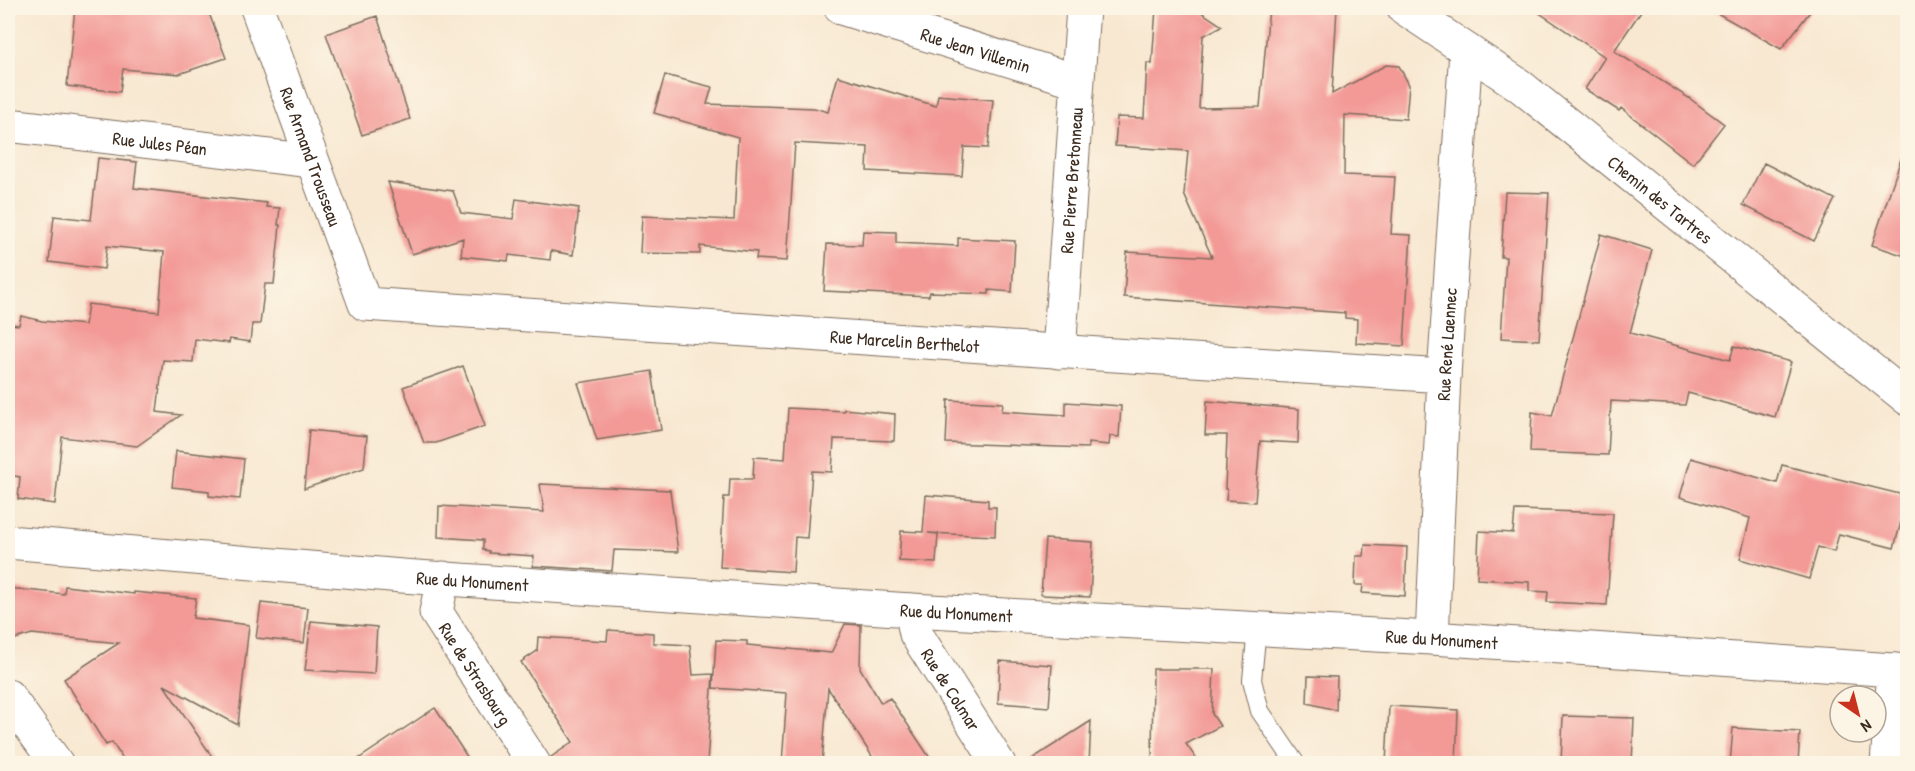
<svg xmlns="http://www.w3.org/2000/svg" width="1915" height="771" viewBox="0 0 1915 771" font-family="'Patrick Hand',sans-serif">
  <rect width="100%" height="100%" fill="#fcf5e5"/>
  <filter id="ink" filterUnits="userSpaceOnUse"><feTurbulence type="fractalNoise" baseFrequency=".0167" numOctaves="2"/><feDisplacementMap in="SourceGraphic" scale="12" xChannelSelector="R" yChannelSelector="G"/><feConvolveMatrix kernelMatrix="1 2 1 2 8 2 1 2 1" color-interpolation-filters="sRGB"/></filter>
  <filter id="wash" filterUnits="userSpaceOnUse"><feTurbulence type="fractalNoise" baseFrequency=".008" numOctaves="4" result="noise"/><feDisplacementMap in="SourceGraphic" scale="24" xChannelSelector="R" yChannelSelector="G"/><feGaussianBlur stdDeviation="1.35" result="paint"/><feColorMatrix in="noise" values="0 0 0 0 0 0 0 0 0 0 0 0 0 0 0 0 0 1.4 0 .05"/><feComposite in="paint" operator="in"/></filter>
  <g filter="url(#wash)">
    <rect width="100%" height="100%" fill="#f8e8d1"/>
    <g id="blocks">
      <!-- building -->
      <path fill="#f39996" d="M75 8H207L226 58 179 74 123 69 120 92 67 86Z
        M1156 8H1195L1222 26 1203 36 1199 108 1260 107 1269 8H1337L1332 94 1386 65 1399 66 1409 85 1406 119 1345 115 1344 175 1395 177 1391 234 1411 235 1404 346 1356 343 1357 319 1345 318V313L1124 297 1127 252 1212 257 1184 194 1188 151 1115 146 1117 117 1144 118 1147 63 1152 64Z
        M1532 8H1643L1614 51 1689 98 1724 124 1693 164 1621 108 1619 111 1585 89 1605 57Z
        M1708 8H1813L1781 49Z
        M377 16 410 119 362 135 326 34Z
        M665 75 712 87 707 104 814 108 828 112 838 76 936 106 938 95 993 100 988 148 964 147 962 176 867 171 868 147 795 143 787 261 756 259 757 252 700 246V254L640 253 642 216 734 220 738 137 654 113Z
        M1902 156 1908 157V257L1872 245Z
        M98 158 137 162 134 188 267 203 266 207 280 208 278 225H280L274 284H265L260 324H252L250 342 230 339 229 343 195 339 193 362 163 360 157 412 181 415 137 446 62 437 55 504 18 499 20 477 8 475V324L19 325 21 316 42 321 85 325 88 304 159 312 164 252 107 246 104 269 49 262 54 216 91 220Z
        M1764 163 1835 199 1814 241 1743 205Z
        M388 182 453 191 461 213 513 219 516 199 579 208 573 255 551 251 550 260 509 255 508 261 461 256 463 238 412 254Z
        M1505 192 1549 193 1539 340 1501 338 1506 257H1501Z
        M863 231 896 232V243L958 246V238L1015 241 1012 292 989 290V294L930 292 929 296 824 291 827 244 862 245Z
        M1601 234 1652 250 1630 333 1730 360 1734 346 1791 362 1775 417 1688 393 1685 405 1611 401 1608 455 1530 452 1532 412 1552 416Z
        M463 366 485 426 436 443H424L403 387Z
        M652 371 661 430 597 440 578 383Z
        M948 400 1003 403 1002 411 1066 415V402L1121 406 1119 437 1110 436 1109 445 1088 443V448L946 443Z
        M1207 401 1299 409 1298 443 1260 441 1255 502 1226 500 1227 489H1225L1227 435H1205Z
        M788 408 844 411V409L895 414 894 441 834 439 832 472 812 471 807 538 795 537 793 572 720 567 724 497H729L730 479H753L754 457 785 459Z
        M309 430 367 436 364 468 304 489Z
        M176 451 244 459 240 499 209 496V491L172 487Z
        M1691 458 1777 483 1782 465 1908 496 1894 548 1839 534 1834 552 1818 547 1809 579 1740 559 1750 518 1680 497Z
        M540 484 670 490 678 552 614 550 612 571 533 566 534 556 489 553V551L483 550V540L438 537 439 506 544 512Z
        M926 495 988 500V507H996L995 536 928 533 938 534 936 563 899 561 901 531 923 532Z
        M1515 510 1613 513 1607 605 1547 602 1548 592 1529 591V582L1477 579 1479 531 1513 533Z
        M1045 539 1093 542 1090 597 1041 595Z
        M1365 545 1407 547 1405 596 1362 593 1363 585H1355L1356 556H1364Z
        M65 586 134 594V592L196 598 193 618 249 625 238 725 164 685 217 764H126L112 742 106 745 64 679 119 643 32 634 8 641V588L64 594Z
        M261 603 308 608 304 643 256 638Z
        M311 621 377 627 374 674 305 670Z
        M845 624 861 625 860 668 881 703 890 698 934 764H877L828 688 822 764H782L787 693 713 688 716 640 747 641V645L831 653Z
        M608 630 653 633V643L690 645 693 675 713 674 707 764H553L551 757 573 742 521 662 537 651 538 637 607 641Z
        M1000 661 1052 665 1049 707 998 703Z
        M1153 669H1214L1212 714 1220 726 1186 744 1200 764H1152Z
        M1308 676 1337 677 1336 710 1307 703Z
        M1389 706 1458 710 1456 764H1386Z
        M435 708 472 764H351Z
        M1563 716 1634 718 1632 764H1561Z
        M1091 721 1089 764H1024Z
        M1733 728 1800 732 1798 764H1730Z"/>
    </g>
  </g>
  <g filter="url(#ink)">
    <use href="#blocks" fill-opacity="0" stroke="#7d6c5d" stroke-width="1.5"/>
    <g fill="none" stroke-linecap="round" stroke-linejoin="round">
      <!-- service casing -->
      <g stroke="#7d6c5d" stroke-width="20">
        <path id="service" d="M1257 628 1252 680 1260 711 1296 764"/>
      </g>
      <!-- minor casing -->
      <g stroke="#7d6c5d" stroke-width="35">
        <g id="minor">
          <path id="s1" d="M257 8 365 304 1099 354 1444 376"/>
          <path id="s2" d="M841 8 1077 81"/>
          <path id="s3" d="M1404 8 1519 85 1908 399"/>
          <path id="s4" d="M8 125 312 161"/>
          <path id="s5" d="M1059 352 1083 8"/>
          <path id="s6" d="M8 542 402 576 911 610 1432 638 1908 671"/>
          <path id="s7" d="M443 578 436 612 534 764"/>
          <path id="s8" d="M911 610 916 634 999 764"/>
          <path id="s9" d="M1432 638 1444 376 1466 50"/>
          <path d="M8 696 57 764"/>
          <path d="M1887 764 1894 670"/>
        </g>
      </g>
      <!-- service -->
      <use href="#service" stroke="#fff" stroke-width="18"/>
      <!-- minor -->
      <use href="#minor" stroke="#fff" stroke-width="33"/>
    </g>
  </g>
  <g text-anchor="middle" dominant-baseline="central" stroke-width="6" stroke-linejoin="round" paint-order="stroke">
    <!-- street labels -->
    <g font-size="18" fill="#3b2a1e" stroke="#fcf5e5">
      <text stroke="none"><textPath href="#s2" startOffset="141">Rue Jean Villemin</textPath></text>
      <text stroke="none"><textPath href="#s4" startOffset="153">Rue Jules Péan</textPath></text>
      <text stroke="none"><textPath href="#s1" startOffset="158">Rue Armand Trousseau</textPath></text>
      <text stroke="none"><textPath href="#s5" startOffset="172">Rue Pierre Bretonneau</textPath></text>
      <text stroke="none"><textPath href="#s3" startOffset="320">Chemin des Tartres</textPath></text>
      <text stroke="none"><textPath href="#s1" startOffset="856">Rue Marcelin Berthelot</textPath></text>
      <text stroke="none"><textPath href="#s9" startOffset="294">Rue René Laennec</textPath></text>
      <text stroke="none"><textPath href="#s6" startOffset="466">Rue du Monument</textPath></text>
      <text stroke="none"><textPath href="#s6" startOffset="951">Rue du Monument</textPath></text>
      <text stroke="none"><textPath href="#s6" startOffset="1437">Rue du Monument</textPath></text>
      <text stroke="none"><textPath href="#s7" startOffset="108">Rue de Strasbourg</textPath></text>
      <text stroke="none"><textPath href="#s8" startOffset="90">Rue de Colmar</textPath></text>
    </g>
  </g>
  <!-- margin -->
  <rect width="1915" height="771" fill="none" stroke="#fcf5e5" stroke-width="30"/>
  <!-- north arrow -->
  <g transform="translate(1858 714) rotate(145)"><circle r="28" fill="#fcf5e5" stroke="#afa495" stroke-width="1.5"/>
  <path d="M0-4.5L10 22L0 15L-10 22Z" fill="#c8321e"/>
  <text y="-9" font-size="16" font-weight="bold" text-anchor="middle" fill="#3b2a1e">N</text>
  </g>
</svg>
